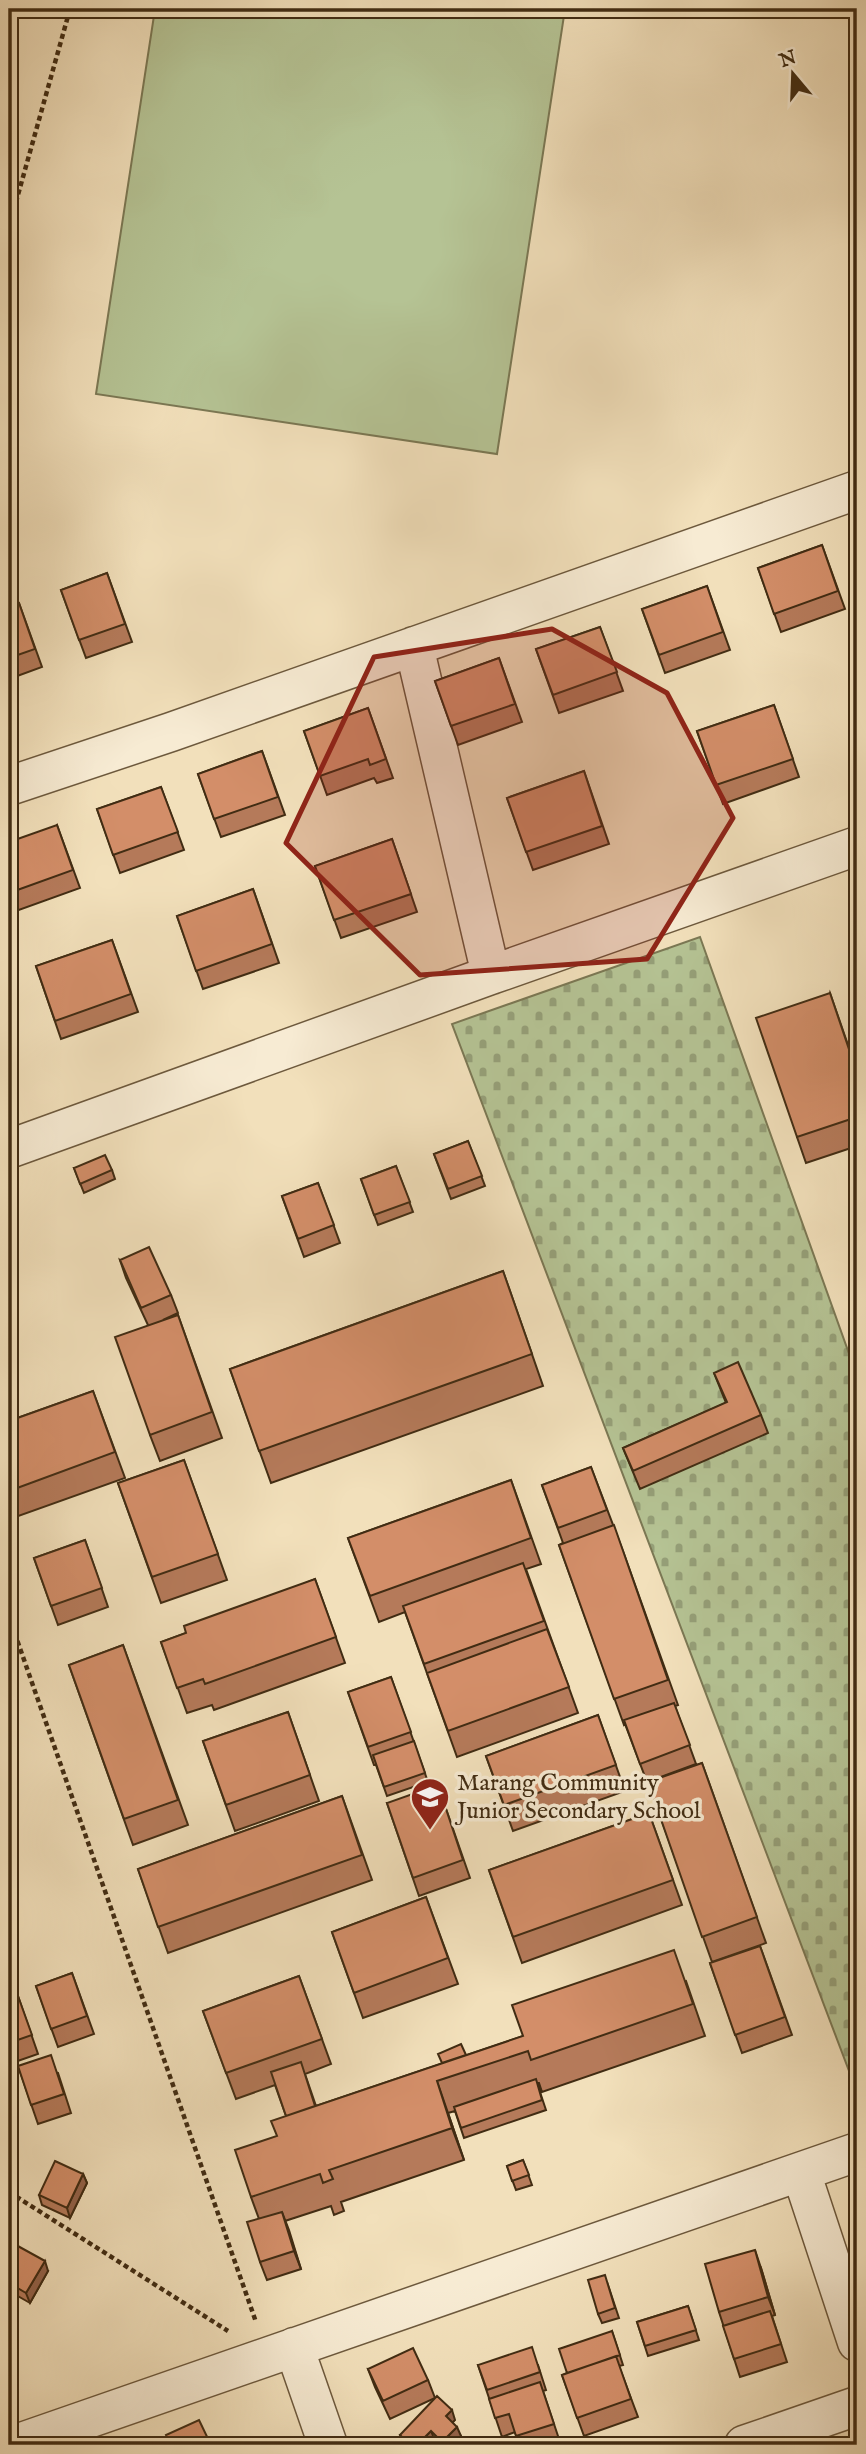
<svg xmlns="http://www.w3.org/2000/svg" width="866" height="2454" viewBox="0 0 866 2454" font-family="'IM FELL English',serif">
  <defs>
    <pattern id="cemetery-stones" width="16" height="16" patternUnits="userSpaceOnUse" patternTransform="scale(1.75)"><rect width="16" height="16" fill="#b5c394"/><path d="M2 7V4a2 2 0 0 1 4 0v3zM10 15v-3a2 2 0 0 1 4 0v3z" fill="#959f78"/></pattern>
  </defs>
  <rect width="100%" height="100%" fill="#f2e0bb"/>
  <filter id="stains"><feTurbulence type="fractalNoise" baseFrequency=".00286" numOctaves="4"/><feColorMatrix values="0 0 0 0 .2 0 0 0 0 .09 0 0 0 0 .02 0 0 0 .5 -.17"/></filter>
  <radialGradient id="worn" r=".72"><stop offset=".6" stop-color="#630" stop-opacity="0"/><stop offset="1" stop-color="#630" stop-opacity=".3"/></radialGradient>
  <!-- grass -->
  <path fill="#b5c394" stroke="#7b7854" stroke-width="2" d="M155 9H565L497 454 96 394Z"/>
  <!-- cemetery -->
  <path fill="url(#cemetery-stones)" stroke="#7b7854" stroke-width="2" d="M700 937 857 1376V2092L452 1024Z"/>
  <g fill="none" stroke-linecap="round" stroke-linejoin="round">
    <!-- minor casing -->
    <g stroke="#6d593d" stroke-width="41">
      <path id="minor" d="M414 646 491 975
        M9 786 171 732 857 490
        M9 1149 491 975 857 846
        M801 2172 857 2342
        M294 2347 328 2445
        M13 2445 857 2152
        M744 2445 857 2406"/>
    </g>
    <!-- path -->
    <path stroke="#412c13" stroke-width="4.5" stroke-dasharray="5 3.5" stroke-linecap="butt" d="M9 227 70 9
      M9 1617 256 2322
      M9 2192 228 2331"/>
    <!-- minor -->
    <use href="#minor" stroke="#f7ebd3" stroke-width="38"/>
  </g>
  <!-- wall -->
  <path fill="#b57a5a" stroke="#412c13" stroke-width="2" d="M9 9H18L15 16 9 13Z
    M822 545 845 609 781 632 758 568Z
    M107 573 132 642 86 658 61 590Z
    M707 586 730 650 665 673 642 609Z
    M19 603 42 667 9 679V607Z
    M600 627 623 691 559 713 536 649Z
    M499 658 522 722 458 745 435 681Z
    M774 705 799 777 723 804 697 731Z
    M368 708 393 778 377 783 374 778 327 795 304 731Z
    M262 751 285 815 221 837 198 774Z
    M584 771 609 844 533 870 507 798Z
    M161 787 184 850 120 873 97 809Z
    M57 825 80 888 16 911 9 891Z
    M392 839 417 912 341 938 315 866Z
    M253 889 279 963 203 989 177 916Z
    M112 940 138 1012 61 1039 36 966Z
    M830 993 857 1071V1146L806 1163 797 1137Z
    M468 1141 485 1186 451 1199 434 1154Z
    M396 1166 413 1212 378 1225 361 1179Z
    M74 1168 112 1170 115 1179 84 1193Z
    M318 1183 340 1243 304 1257 282 1196Z
    M120 1260 171 1295 178 1313 163 1320 178 1315 222 1438 160 1461 150 1435 148 1325 126 1278Z
    M503 1271 543 1386 271 1483 230 1369Z
    M714 1373 761 1415 768 1433 640 1489 623 1448 726 1403Z
    M93 1391 125 1478 10 1519 9 1515V1421Z
    M184 1460 227 1580 161 1603 118 1483Z
    M591 1467 623 1551 678 1705 675 1706 696 1764 647 1782 625 1724 624 1725 559 1545 563 1543 542 1485Z
    M511 1480 541 1564 526 1569 578 1713 457 1757 405 1612 379 1622 348 1538Z
    M85 1540 108 1607 58 1625 34 1558Z
    M315 1579 345 1663 214 1710 212 1705 187 1713 161 1642 186 1633Z
    M123 1645 188 1825 133 1845 69 1665Z
    M391 1677 428 1782 387 1796 376 1765H374L348 1692Z
    M288 1712 319 1801 235 1831 203 1741Z
    M598 1715 625 1791 513 1831 486 1756Z
    M702 1763 766 1943 712 1962 648 1782Z
    M342 1796 372 1880 168 1953 138 1869Z
    M387 1803H444L470 1878 419 1896Z
    M649 1813 682 1905 522 1963 489 1870Z
    M426 1897 458 1984 363 2018 332 1932Z
    M760 1946 792 2035 742 2053 710 1963Z
    M72 1973 94 2034 58 2047 36 1986Z
    M299 1976 331 2064 305 2074 316 2106 686 1981 705 2036 542 2092 539 2083H537L546 2110 464 2138 455 2111 448 2113 464 2160 341 2202 344 2211 334 2215 331 2206 285 2221 301 2269 267 2280 260 2262 259 2219 251 2197 286 2116 275 2085 236 2099 203 2011Z
    M18 1996 38 2054 9 2064V1999Z
    M18 2066 58 2073 71 2113 38 2124Z
    M523 2160 532 2185 516 2190 507 2166Z
    M83 2174 87 2183 70 2218 42 2205 39 2195Z
    M9 2257 48 2271 30 2303 9 2291Z
    M761 2268 775 2315 772 2316 787 2362 740 2377 719 2312Z
    M608 2285 619 2318 602 2323 598 2314Z
    M688 2306 699 2340 648 2356 637 2322Z
    M612 2331 623 2365 619 2366 638 2417 584 2436 562 2375 567 2373Z
    M478 2365H538L546 2390 543 2391 560 2442 550 2445H519L515 2432 502 2437Z
    M368 2369 428 2380 435 2398 390 2419 375 2387Z
    M455 2420 452 2422 461 2436 451 2445H439L435 2441 430 2445H404L400 2435Z"/>
  <!-- shaded-wall -->
  <path fill="#94634a" stroke="#412c13" stroke-width="2" d="M13 9H18L15 16Z
    M437 2081 448 2113 464 2160 452 2128Z
    M83 2174 87 2183 70 2218 67 2208Z
    M282 2212 289 2230 301 2269 294 2251Z
    M755 2250 761 2268 775 2315 768 2297Z
    M45 2261 48 2271 30 2303 26 2293Z
    M452 2410 455 2420 449 2426 446 2416Z
    M457 2427 461 2436 451 2445H443L442 2442Z
    M431 2431 435 2441 430 2445H417Z"/>
  <!-- building -->
  <path fill="#d38e69" stroke="#412c13" stroke-width="2" d="M822 545 838 591 774 614 758 568Z
    M107 573 125 624 79 640 61 590Z
    M707 586 723 632 659 655 642 609Z
    M19 603 35 649 9 658V607Z
    M600 627 617 672 553 695 536 649Z
    M499 658 515 704 451 726 435 681Z
    M774 705 793 759 716 785 697 731Z
    M368 708 386 759 370 765 368 759 320 776 304 731Z
    M262 751 278 797 214 819 198 774Z
    M584 771 602 826 526 852 507 798Z
    M161 787 178 832 113 855 97 809Z
    M57 825 73 870 9 893V842Z
    M392 839 411 894 334 920 315 866Z
    M253 889 272 944 196 971 177 916Z
    M112 940 131 994 55 1021 36 966Z
    M830 993 857 1073V1117L797 1137 756 1018Z
    M468 1141 482 1176 448 1189 434 1154Z
    M105 1155 112 1170 80 1184 74 1168Z
    M396 1166 410 1202 374 1215 361 1179Z
    M318 1183 334 1225 298 1239 282 1196Z
    M149 1247 171 1295 141 1308 120 1260Z
    M503 1271 532 1354 259 1451 230 1369Z
    M178 1315 212 1412 150 1435 115 1337Z
    M738 1362 761 1415 633 1471 623 1448 727 1402 714 1373Z
    M93 1391 115 1452 9 1491V1421Z
    M184 1460 218 1554 152 1577 118 1483Z
    M591 1467 607 1510 558 1528 542 1485Z
    M511 1480 531 1538 370 1596 348 1538Z
    M614 1525 668 1680 614 1699 559 1545Z
    M85 1540 102 1588 51 1606 34 1558Z
    M523 1563 544 1621 424 1664 403 1606Z
    M315 1579 336 1637 205 1684 203 1679 177 1688 161 1642 186 1633 184 1626Z
    M547 1629 569 1687 448 1731 427 1673Z
    M123 1645 178 1800 124 1819 69 1665Z
    M391 1677 411 1732 368 1747 348 1692Z
    M674 1703 690 1745 640 1764 624 1720Z
    M288 1712 310 1775 226 1805 203 1741Z
    M598 1715 616 1765 504 1805 486 1756Z
    M414 1741 425 1773 384 1787 373 1755Z
    M702 1763 757 1917 702 1937 648 1782Z
    M438 1785 463 1860 413 1878 387 1803Z
    M342 1796 362 1855 158 1927 138 1869Z
    M649 1813 673 1880 513 1937 489 1870Z
    M426 1897 448 1958 354 1993 332 1932Z
    M760 1946 785 2017 735 2035 710 1963Z
    M674 1950 693 2004 531 2060 528 2051 437 2081 452 2128 329 2170 333 2179 323 2183 320 2174 251 2197 235 2150 277 2136 271 2121 523 2036 512 2005Z
    M72 1973 87 2016 51 2029 36 1986Z
    M299 1976 322 2039 226 2073 203 2011Z
    M18 1996 32 2035 9 2043V1999Z
    M461 2044 466 2055 442 2063 438 2054Z
    M51 2055 64 2094 31 2105 18 2066Z
    M301 2062 315 2106 286 2116 271 2072Z
    M536 2079 542 2100 461 2128 454 2107Z
    M523 2160 529 2175 512 2181 507 2166Z
    M55 2161 83 2174 67 2208 39 2195Z
    M282 2212 294 2251 260 2262 247 2222Z
    M857 2217V2233L852 2219Z
    M16 2245 45 2261 26 2293 9 2283V2257Z
    M755 2250 768 2297 719 2312 705 2264Z
    M605 2275 615 2308 598 2314 588 2280Z
    M688 2306 696 2330 645 2346 637 2322Z
    M770 2311 781 2344 734 2359 723 2326Z
    M612 2331 620 2355 567 2373 559 2349Z
    M532 2347 540 2372 487 2390 478 2365Z
    M413 2348 428 2380 383 2401 368 2369Z
    M616 2356 631 2399 577 2418 562 2375Z
    M540 2382 554 2424 516 2436 509 2414 495 2418 489 2399Z
    M437 2396 452 2410 446 2416 457 2427 442 2442 431 2431 417 2445H410L400 2435Z
    M199 2420 211 2445H171L166 2435Z"/>
  <!-- marked area -->
  <path fill="#8f2418" fill-opacity="0.2" stroke="#8f2418" stroke-width="5" stroke-linejoin="round" d="M552 629 667 693 733 818 647 959 420 975 286 843 374 657Z"/>
  <!-- icons -->
  <defs>
    <g id="school-pin" transform="scale(2.0125)"><path d="M0 17L-7.5 6A9.5 9.5 0 1 1 7.5 6Z" fill="#8f2418" stroke="#f7ebd3"/><path d="M0-5L7-2L0 1L-7-2ZM-4 1L0 2.5L4 1V4Q0 6-4 4Z" fill="#fff"/></g>
  </defs>
  <g fill-rule="evenodd">
    <use href="#school-pin" x="430" y="1797"/>
  </g>
  <g text-anchor="middle" dominant-baseline="central" stroke-width="7" stroke-linejoin="round" paint-order="stroke">
    <!-- poi labels -->
    <g font-size="24" fill="#412c13" stroke="#f7ebd3" text-anchor="start">
      <text x="457" y="1783">Marang Community<tspan x="457" dy="28">Junior Secondary School</tspan></text>
    </g>
  </g>
  <!-- margin -->
  <rect width="866" height="2454" fill="none" stroke="#f2e0bb" stroke-width="35"/>
  <rect x="10" y="10" width="845" height="2433" fill="none" stroke="#412c13" stroke-width="3.5"/>
  <rect x="18" y="18" width="831" height="2419" fill="none" stroke="#412c13" stroke-width="2"/>
  <!-- north arrow -->
  <g transform="translate(793 74) rotate(341)" stroke="#f7ebd3" stroke-width="5" paint-order="stroke">
  <path d="M0-5L12 26L0 18L-12 26Z" fill="#412c13"/>
  <text y="-10" font-size="19" font-weight="bold" text-anchor="middle" fill="#412c13">N</text>
  </g>
  <rect width="100%" height="100%" filter="url(#stains)"/>
  <rect width="100%" height="100%" fill="url(#worn)"/>
</svg>
